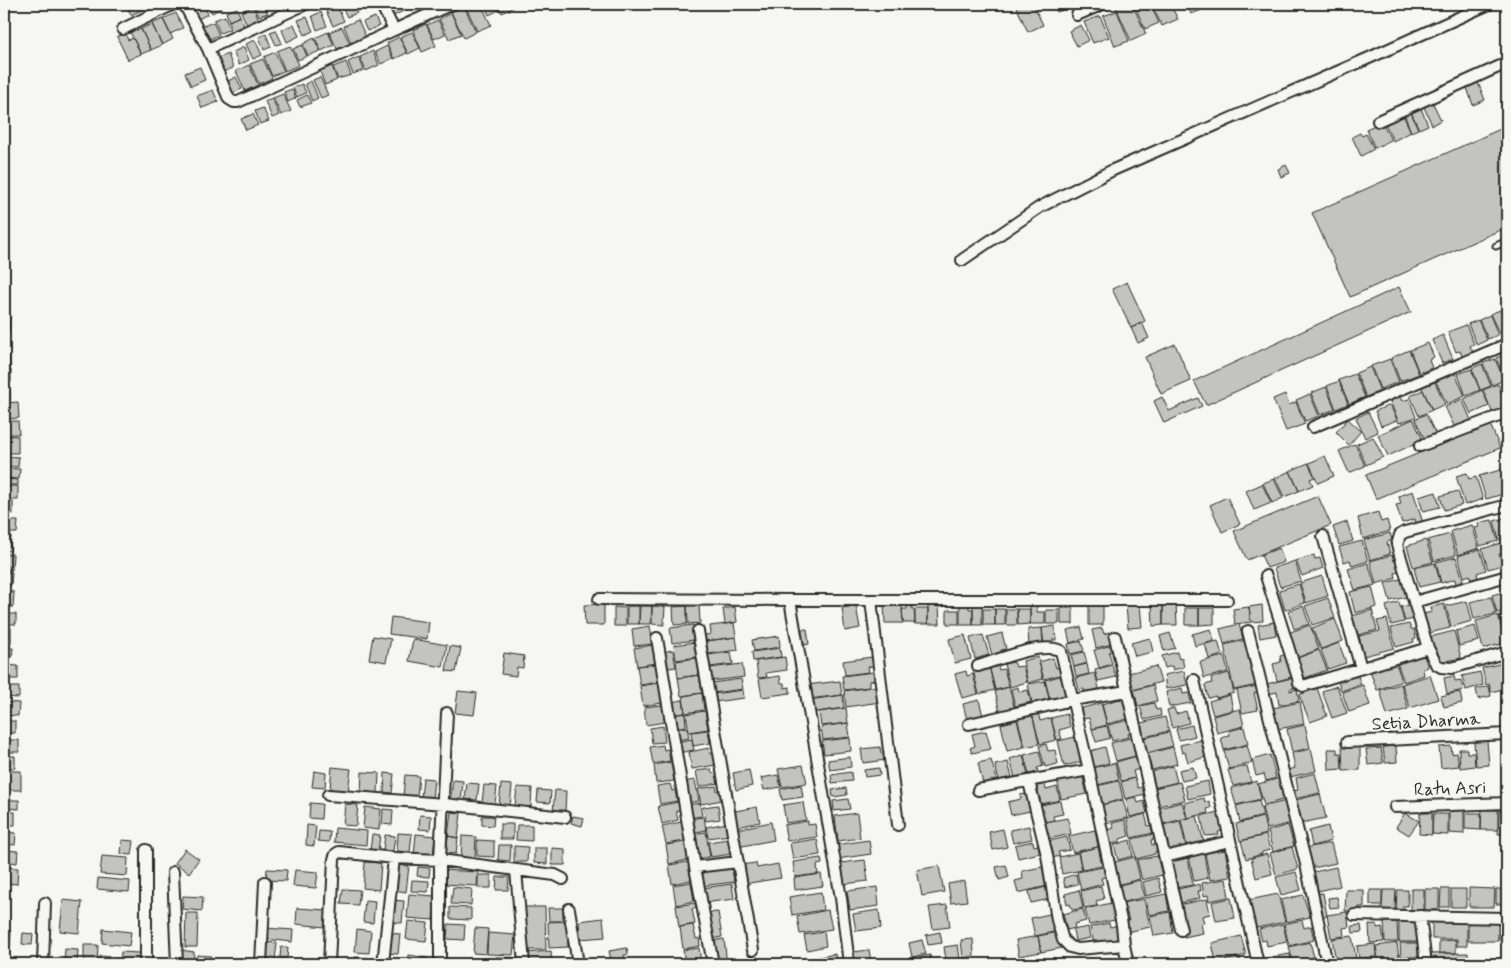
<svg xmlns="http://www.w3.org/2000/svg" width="1511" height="968" viewBox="0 0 1511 968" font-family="Mynerve,sans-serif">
  <rect width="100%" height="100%" fill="#f6f6f2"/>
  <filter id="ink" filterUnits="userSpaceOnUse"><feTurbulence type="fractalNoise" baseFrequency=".02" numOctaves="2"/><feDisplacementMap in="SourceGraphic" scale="10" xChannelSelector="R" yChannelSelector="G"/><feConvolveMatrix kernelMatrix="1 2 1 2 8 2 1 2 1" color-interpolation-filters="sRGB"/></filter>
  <g filter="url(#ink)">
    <!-- building -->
    <path fill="#c3c3c0" stroke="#2b2b2b" d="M126 4H141L144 9 131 15Z
      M197 4H203L208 14 196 20 189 8Z
      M206 4H219L222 8 212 13Z
      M254 4H264L268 13 259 16Z
      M345 4H353L357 13 347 17 341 5Z
      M384 4H415L416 5 391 17Z
      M469 4H481L491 25 477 31 465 5Z
      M484 4H496L499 10 489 15Z
      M497 4H513L514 7 502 13Z
      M1015 4H1033L1043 25 1028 32Z
      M1053 4H1075V5L1057 12Z
      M1124 4H1132L1146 34 1131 41 1116 7Z
      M1134 4H1150L1159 23 1145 29Z
      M1151 4H1170L1178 19 1162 26Z
      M1187 4H1199L1202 10 1191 14Z
      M253 6 259 20 247 25 241 12Z
      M337 6 344 21 333 26 326 11Z
      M464 6 476 32 464 38 451 12Z
      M237 8 240 16 229 21 226 12Z
      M1117 11 1129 41 1115 46 1103 16Z
      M321 12 327 26 317 30 312 16Z
      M176 13 183 28 170 34 163 19Z
      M451 13 461 34 449 39 439 19Z
      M225 16 230 29 220 33 214 20Z
      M240 16 244 26 233 30 229 21Z
      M1100 16 1109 37 1093 43 1084 22Z
      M307 17 313 31 305 35 298 20Z
      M375 17 379 26 367 31 363 22Z
      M163 19 173 39 162 45 152 24Z
      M358 20 366 37 351 43 344 26Z
      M438 20 445 34 434 39 427 25Z
      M213 22 219 35 207 40 201 27Z
      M152 24 162 45 151 50 141 29Z
      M294 24 299 36 287 42 282 30Z
      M426 24 436 46 422 52 413 30Z
      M1081 25 1089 40 1077 46 1069 31Z
      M135 27 137 31 141 29 151 50 141 54 129 30Z
      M342 27 350 44 337 49 329 32Z
      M276 30 282 43 276 45 270 32Z
      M328 32 334 45 321 51 315 38Z
      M412 32 420 48 408 54 400 37Z
      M125 33 128 40 133 38 141 54 128 60 117 37Z
      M266 34 271 47 264 50 259 37Z
      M399 37 407 53 394 59 387 43Z
      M314 38 320 51 308 56 303 44Z
      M255 40 262 55 253 59 246 44Z
      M302 45 307 56 298 60 293 49Z
      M290 46 299 65 285 71 277 51Z
      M387 46 393 58 381 64 375 52Z
      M244 47 249 60 239 65 233 52Z
      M373 51 379 65 366 71 360 57Z
      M275 52 284 71 272 76 264 57Z
      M228 54 233 68 221 73 215 59Z
      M359 57 364 70 353 74 348 62Z
      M263 59 272 78 259 84 250 64Z
      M346 62 351 75 338 79 333 67Z
      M249 65 258 85 245 91 236 71Z
      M332 66 337 80 325 85 320 71Z
      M200 67 205 80 191 86 185 73Z
      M236 77 242 89 233 93 228 81Z
      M320 77 328 95 321 98 313 80Z
      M1477 80 1485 100 1473 105 1466 85Z
      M311 81 318 98 312 101 305 84Z
      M302 84 306 93 297 97 293 88Z
      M292 89 296 98 288 102 284 92Z
      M213 90 218 102 202 108 197 96Z
      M283 94 291 111 281 115 273 98Z
      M307 95 311 103 300 107 297 100Z
      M272 98 279 115 272 118 265 101Z
      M1432 101 1441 120 1432 125 1423 105Z
      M1420 106 1428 125 1419 129 1410 110Z
      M263 108 269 121 260 124 255 111Z
      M1402 113 1411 132 1393 141 1384 121Z
      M1411 113 1418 129 1411 132 1405 116Z
      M253 114 258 125 246 130 241 119Z
      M1382 122 1391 140 1375 148 1366 129Z
      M1507 126V227L1350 297 1312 213Z
      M1360 133 1362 136 1366 134 1374 149 1361 156 1352 137Z
      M1286 165 1290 173 1281 177 1278 169Z
      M1127 282 1145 321 1131 328 1112 289Z
      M1399 287 1411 312 1206 405 1194 381Z
      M1500 310 1507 330 1499 333 1490 314Z
      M4 315H10L9 335H4Z
      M1490 315 1498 335 1488 339 1479 320Z
      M1478 320 1487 340 1477 345 1468 324Z
      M1142 323 1149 338 1138 343 1131 328Z
      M1466 325 1474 344 1470 346 1473 352 1462 356 1460 351 1456 352 1448 332Z
      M1443 335 1453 359 1442 363 1432 340Z
      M1428 343 1434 357 1429 360 1432 368 1419 373 1410 350Z
      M1175 344 1191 381 1161 394 1145 357Z
      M1409 350 1419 374 1400 381 1391 358Z
      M1507 354V379L1505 380 1496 358Z
      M4 355H9L10 368 4 369Z
      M1390 359 1399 382 1380 389 1371 366Z
      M1495 359 1504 380 1492 385 1483 363Z
      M1482 364 1491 386 1480 390 1472 368Z
      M1370 367 1380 391 1366 397 1356 373Z
      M1471 369 1480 390 1466 396 1458 374Z
      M4 370H11V382H4Z
      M1454 371 1465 396 1447 404 1435 380Z
      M1355 374 1365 397 1349 404 1339 380Z
      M1434 380 1445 404 1432 410 1421 386Z
      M1339 381 1348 404 1336 409 1327 386Z
      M1498 384 1507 408 1493 414 1483 390Z
      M1326 387 1335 409 1320 415 1311 393Z
      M4 389 10 390V401H4Z
      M1423 390 1432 410 1419 416 1410 396Z
      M1482 390 1489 406 1471 414 1464 399Z
      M1285 394 1289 405 1296 402 1305 424 1286 431 1273 399Z
      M1310 394 1319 416 1305 421 1296 400Z
      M1162 397 1169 411 1198 398 1202 406 1164 423 1154 401Z
      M1400 397 1402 401 1409 399 1416 417 1399 423 1390 401Z
      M1462 399 1471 420 1455 428 1445 407Z
      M18 402 19 418 4 419V403Z
      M1390 405 1397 420 1381 426 1375 411Z
      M1368 412 1378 432 1365 438 1356 418Z
      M1426 414 1436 435 1425 440 1415 419Z
      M1348 419 1361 431 1349 445 1336 432Z
      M1413 419 1423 440 1388 456 1378 435Z
      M4 421H18L19 434H4Z
      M1490 424 1500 448 1376 499 1366 475Z
      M4 435 18 436V453H4Z
      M1373 437 1383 457 1366 465 1357 444Z
      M1355 444 1365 466 1349 473 1339 451Z
      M4 456 19 457 18 467 4 466Z
      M1325 456 1334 476 1318 483 1309 463Z
      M1308 463 1315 477 1310 479 1313 485 1299 491 1290 471Z
      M4 468 20 469 19 479 4 478Z
      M1504 469 1507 480V493L1486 499 1479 476Z
      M1290 471 1299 491 1284 497 1275 478Z
      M1467 473 1469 479 1476 477 1483 499 1465 505 1456 476Z
      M4 479 18 480V485H4Z
      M1274 479 1283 498 1272 503 1263 483Z
      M1262 484 1271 503 1254 510 1246 491Z
      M4 486H18V500H4Z
      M1413 491 1423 523 1416 525 1415 519 1402 523 1396 505 1401 504 1399 496Z
      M1458 491 1462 505 1444 510 1440 496Z
      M1436 492 1440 507 1423 511 1419 497Z
      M1318 496 1331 525 1247 560 1234 531Z
      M1227 497 1240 524 1222 532 1210 505Z
      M4 502H13V514L4 513Z
      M1378 512 1381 522 1387 520 1390 531 1363 539 1358 518Z
      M1507 517V538L1499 540 1494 521Z
      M1492 520 1498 541 1480 546 1475 528 1479 527 1478 523Z
      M4 521H18L17 533H4Z
      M1347 522 1353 541 1339 545 1333 527Z
      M1472 525 1479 548 1458 555 1451 531Z
      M1390 533 1392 540 1387 542 1390 554 1370 560 1364 540Z
      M1450 534 1456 555 1434 561 1428 540Z
      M4 535H11L10 551H4Z
      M1426 540 1433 562 1413 567 1407 546Z
      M1362 541 1368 561 1352 566 1350 560 1344 562 1339 547Z
      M1501 543 1503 553 1499 554 1503 565 1488 569 1482 549Z
      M1279 548 1284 562 1267 568 1261 555Z
      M1480 549 1486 570 1477 573 1478 578 1471 580 1470 575 1464 577 1458 556Z
      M4 554H13L12 570H4Z
      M1314 555 1315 559 1320 558 1323 568 1302 576 1296 561Z
      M1392 555 1394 561H1397L1400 572 1395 573 1396 578 1376 584 1370 561Z
      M1456 557 1464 583 1456 585 1455 579 1441 583 1436 562Z
      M1295 561 1301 581 1280 587 1274 568Z
      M1368 563 1375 585 1355 590 1348 569Z
      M1435 563 1440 582 1419 587 1414 568Z
      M4 572H12L11 585H4Z
      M1322 576 1328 596 1306 603 1300 583Z
      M1401 579 1406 597 1390 601 1385 583Z
      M1299 584 1305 603 1285 610 1279 590Z
      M1372 587 1377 607 1355 613 1350 592Z
      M4 591 14 592 13 607 4 606Z
      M1507 591V611L1497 613 1492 595Z
      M1491 597 1496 614 1474 619 1470 602Z
      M1328 598 1335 618 1312 625 1305 606Z
      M1467 601 1472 621 1451 627 1446 606Z
      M1399 602 1404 622 1391 625 1386 606Z
      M1163 603V625L1153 626 1152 604Z
      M1163 603H1176L1177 625H1163Z
      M604 604V625H585L584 605Z
      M912 604V609H914L915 623H903L902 609H907V605Z
      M982 604V625H973V605Z
      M1030 604H1037V612H1045V624H1030Z
      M1444 604 1450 628 1429 633 1424 614 1432 612 1431 607Z
      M699 605 700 623 688 624 687 606Z
      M884 605H902L903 623H885Z
      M960 605H969V609H973V625H960Z
      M1140 605 1142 627 1128 628 1126 606Z
      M1262 605 1263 621 1251 622 1249 607Z
      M1410 605 1414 619 1405 621 1401 607Z
      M627 606H639V624H627Z
      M640 606H652L651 624H639Z
      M652 606H665L664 625 652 624Z
      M687 606V624L674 625 673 607Z
      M856 606 860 628 845 631 842 608Z
      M928 606H939L940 624H928Z
      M1089 606H1103V625H1089Z
      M1303 606 1309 624 1294 629 1288 611Z
      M614 607 626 608V626H614Z
      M735 607 737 622 725 624 723 609Z
      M1249 607 1251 622 1235 624 1233 609Z
      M1061 608H1073V624H1061Z
      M1185 608H1199V625H1185Z
      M1199 608H1214V624L1199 625Z
      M915 609H928V624H915Z
      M983 609H995V625H983Z
      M995 609H1005V625H995Z
      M1006 609H1017V625H1006Z
      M1017 609H1030V624L1018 625Z
      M947 610H959V624H947Z
      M1046 610H1059V624H1046Z
      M1372 610 1377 630 1358 635 1352 616Z
      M1507 613V642L1506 643 1499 615Z
      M4 614H16V624H4Z
      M1498 615 1505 643 1483 649 1476 621Z
      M391 617 429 622 427 639 389 634Z
      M1335 619 1343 641 1321 649 1312 628Z
      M1387 619 1394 648 1364 656 1359 636 1380 631 1377 621Z
      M1274 622 1276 635 1260 638 1258 625Z
      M734 623 736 637 706 641 705 635 711 634 710 626Z
      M1239 624 1243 639 1224 644 1220 629Z
      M1409 624 1411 629H1414L1416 638 1413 639 1414 642 1396 647 1391 628Z
      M693 625 695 640 672 643 670 628Z
      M1310 625 1319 649 1294 659 1285 634Z
      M650 626 653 644 634 646 632 629Z
      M1055 626 1056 640H1052V644L1044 645 1042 628Z
      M1475 626 1479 641 1459 646 1456 631Z
      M1081 627 1084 639 1070 643 1067 630Z
      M4 628H11V643H4Z
      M1042 628 1043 645 1029 646 1028 629Z
      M1102 628 1104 634 1109 632 1112 644 1096 648 1092 630Z
      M807 629 809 644 799 646 797 630Z
      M1211 629 1214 641 1195 646 1192 634Z
      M1454 631 1461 658 1437 663 1430 637Z
      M1002 633 1006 649 1001 650 1002 653 992 655 987 637Z
      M1170 633 1175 648 1164 651 1160 636Z
      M965 635 971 659 955 663 949 639Z
      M983 635 989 655 975 659 970 638Z
      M373 636 391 639 386 662 369 659Z
      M779 636 780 647 754 651 752 640Z
      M736 637 738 650 708 654 706 641Z
      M1150 638 1153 652 1135 656 1131 643Z
      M413 639 447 645 443 667 409 661Z
      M1246 640 1257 685 1234 690 1224 645Z
      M1081 641 1084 651 1070 654 1068 644Z
      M1218 641 1222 655 1209 659 1205 644Z
      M695 642 697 657 676 660 674 645Z
      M1339 643 1346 663 1328 669 1321 650Z
      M653 645 656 663 637 666 634 648Z
      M1112 645 1114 650 1109 652 1112 664 1099 668 1094 650Z
      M450 646 461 648 456 672 446 671Z
      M4 648H13L12 657H4Z
      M780 648 781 657 753 661 752 652Z
      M673 650 676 667 663 669 661 652Z
      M1319 650 1327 670 1302 679 1295 659Z
      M1422 651 1428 667 1423 669 1424 675 1404 682 1396 660Z
      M731 652 733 664 710 667 708 655Z
      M1084 652 1087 663 1074 667 1071 655Z
      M1177 652 1179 659 1182 658 1184 667 1173 670 1172 666 1165 668 1162 656Z
      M504 653 524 656 523 668 517 667 516 676 501 674Z
      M1289 654 1295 676 1277 681 1273 664 1281 662 1280 656Z
      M1224 656 1228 672 1204 678 1200 662Z
      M785 657 787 670 766 673 767 677 758 678 756 661Z
      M872 657 873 666 868 667 869 672 845 675 843 661Z
      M1038 657 1043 679 1028 683 1023 661Z
      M697 658 699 675 678 678 676 661Z
      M1053 658 1056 668 1061 667 1063 674 1044 679 1039 662Z
      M1395 660 1402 681 1377 690 1369 669Z
      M1014 662 1016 667 1023 666 1027 682 1010 687 1004 664Z
      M1503 663 1507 688 1491 692 1489 684 1486 685 1482 668Z
      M656 664 659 682 640 685 637 666Z
      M742 664 744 677 712 681 710 668Z
      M997 664 999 670 1004 669 1009 687 995 690 989 666Z
      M1087 664 1089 674 1076 677 1074 667Z
      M4 665 18 666V679H4Z
      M1112 665 1116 677 1098 681 1095 670Z
      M989 666 995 690 979 694 973 670Z
      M1156 666 1161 682 1133 690 1129 673Z
      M966 671 967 676 973 674 978 694 962 698 955 674Z
      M1184 671 1187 685 1166 689 1164 675Z
      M874 672 875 680 869 681V687L844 690 842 676Z
      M1480 672 1483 685 1466 690 1462 676Z
      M1095 673 1100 692 1086 696 1084 689 1079 690 1076 678Z
      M1229 673 1234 693 1216 698V696L1208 698 1205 685 1212 683 1211 678Z
      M1357 674 1361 684 1341 691 1338 681Z
      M699 675 702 693 681 696 678 678Z
      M1430 675 1438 699 1410 708 1402 684Z
      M780 676 781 683H784L785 688 790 687V693L762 697 759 679Z
      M1060 676 1062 681 1065 680 1068 691 1064 692 1065 695 1050 699 1045 680Z
      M1454 676 1455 681 1461 680 1463 690 1447 694 1444 678Z
      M1292 678 1294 688 1290 689V691L1297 689 1299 701 1279 705 1277 692 1268 694 1266 684Z
      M741 679 743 689 713 693 712 683Z
      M840 681 842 695 808 699 806 685Z
      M1045 681 1049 699 1032 703 1028 684Z
      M659 683 662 703 643 706 640 686Z
      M1401 684 1408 709 1387 715 1380 690Z
      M1153 685 1157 701 1138 706 1134 690Z
      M1363 685 1370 705 1349 712 1342 692Z
      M878 686 880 702 846 707 844 691Z
      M1258 686 1259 692 1254 693 1258 710 1242 713 1237 690Z
      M1337 686 1347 713 1332 718 1322 691Z
      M1489 686 1491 696 1478 699 1476 689Z
      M4 687H19V698L4 697Z
      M1009 687 1015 710 1000 713 995 691Z
      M1018 687 1019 692 1028 690 1031 702 1015 706 1011 689Z
      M1182 688 1183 694 1189 693 1191 703 1169 707 1166 692Z
      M1317 688 1327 716 1310 722 1299 695Z
      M743 690 744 698 714 702 713 694Z
      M458 691 477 693 474 715 455 713Z
      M1460 692 1462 703 1444 707 1441 696Z
      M702 693 704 710 685 713 683 696Z
      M843 695 844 708 810 713 809 700Z
      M1230 695 1233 710 1213 715 1209 701Z
      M1123 698 1128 719 1107 724 1102 704Z
      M683 700 685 713 671 715 670 702Z
      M979 700 983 716 967 720 963 704Z
      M4 702 19 703 18 716 4 715Z
      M1300 702 1304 724 1278 729 1273 708Z
      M1101 703 1107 725 1092 729 1089 718 1082 719 1079 709Z
      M1154 703 1156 710 1160 709 1161 716 1144 720 1140 706Z
      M662 705 665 722 646 725 644 707Z
      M846 708 848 723 821 726 819 712Z
      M1174 708 1176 714 1186 711 1189 723 1172 728 1167 710Z
      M1240 709 1244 726 1217 733 1213 716Z
      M705 711 708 729 689 732 686 714Z
      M1038 712 1040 721 1051 718 1056 740 1040 744 1032 714Z
      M685 713 686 726 673 728 672 715Z
      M1032 713 1039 744 1025 747 1017 717Z
      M1067 714 1070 727 1059 730 1062 739 1057 740 1051 718Z
      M1165 717 1169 731 1144 737 1141 723Z
      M1017 720 1024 747 1007 751 1001 724Z
      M1129 720 1132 733 1128 734 1129 737 1112 741 1108 725Z
      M4 721H15V733H4Z
      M848 723 850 737 823 740 821 727Z
      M1192 725 1195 736 1179 740 1176 729Z
      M1305 725 1310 748 1292 752 1287 729Z
      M663 726 665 742 652 743 650 728Z
      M1107 726 1110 738 1096 742 1092 729Z
      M687 727 689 738 677 740 675 729Z
      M1244 727 1248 744 1224 750 1221 738 1230 735 1229 731Z
      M708 730 710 743 693 746 691 732Z
      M986 731 991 749 972 753 970 748 975 746 972 734Z
      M1169 732 1173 746 1147 753 1144 738Z
      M1075 737 1081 762 1064 766 1058 741Z
      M850 738 851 751 824 754 822 741Z
      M1130 738 1131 741 1135 740 1139 755 1116 761 1111 743Z
      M692 739 694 750 678 753 676 742Z
      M4 740H19V752H4Z
      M1201 740 1206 757 1188 762 1185 752 1182 753 1180 745Z
      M1487 741 1489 765 1476 766 1474 742Z
      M1046 744 1048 751 1055 750 1058 764 1045 767 1039 746Z
      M663 745 664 750 668 749 670 761 653 764 650 747Z
      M1247 745 1252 763 1229 769 1224 751Z
      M1360 745V770L1343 771 1342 746Z
      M1396 746 1397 762 1385 763 1383 747Z
      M1451 746 1452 754 1457 753 1459 766 1441 768 1439 747Z
      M880 747 881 754 885 753 886 760 863 763 861 749Z
      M1105 747 1109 763 1094 767 1090 751Z
      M1173 747 1177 764 1152 770 1147 754Z
      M709 748 710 754H714L716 765 692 769 689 752Z
      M1381 748 1383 763 1368 765 1366 749Z
      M1311 749 1316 771 1290 777 1288 770 1295 768 1292 753Z
      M1328 749H1337V753H1341L1342 769 1329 770Z
      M1459 749H1467V753H1474L1475 766 1460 768Z
      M1039 751 1043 766 1037 768 1038 772 1029 774 1024 755Z
      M1023 755 1028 775 1015 778 1010 759Z
      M1270 755 1276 778 1266 781 1264 774 1256 776 1252 760Z
      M4 756H15V768H4Z
      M1137 756 1140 769 1133 771 1135 778 1121 781 1116 762Z
      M850 757 851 767 830 770 828 760Z
      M991 760 997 780 983 784 978 763Z
      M671 762 674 781 656 783 654 765Z
      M1008 762 1012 778 999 781 995 765Z
      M1115 763 1119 780 1097 785 1092 768Z
      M803 765 807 783 782 787 778 769Z
      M1173 766 1177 782 1154 788 1150 772Z
      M1247 766 1251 782 1233 786 1228 770Z
      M332 767 351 769 348 791 330 789Z
      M1193 767 1196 778 1182 781 1179 770Z
      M879 768 880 775 865 777 864 770Z
      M711 769 712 773 717 772 719 783 699 787 696 771Z
      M749 770 752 786 736 790 733 773Z
      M4 771H21V790H4Z
      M314 771 326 773 325 788 312 787Z
      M362 772 379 773 378 793 361 792Z
      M851 772 852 781 832 783 831 775Z
      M385 773 394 774 392 793 384 792Z
      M1315 773 1320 793 1294 799 1293 791 1298 790 1296 778Z
      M1082 774 1087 794 1061 799 1057 779Z
      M405 775 419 776 417 797 403 796Z
      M778 775 781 787 764 790 761 778Z
      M423 778 434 779 432 799 421 798Z
      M1135 778 1138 788 1143 787 1145 794 1125 799 1121 782Z
      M1281 778 1286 799 1264 805 1258 784Z
      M453 780 463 781 461 803 450 802Z
      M695 780 699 801 687 803 683 782Z
      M1119 781 1123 799 1101 805 1096 786Z
      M1208 781 1210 794 1188 799 1185 786Z
      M1257 781 1261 799 1236 805 1231 788Z
      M1180 782 1185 800 1158 806 1154 788Z
      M467 783 479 784 477 800 465 799Z
      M501 784 512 785 510 807 499 806Z
      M670 784 672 791 675 790 677 801 660 804 657 786Z
      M1045 784 1046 790 1057 787 1060 800 1041 804 1037 786Z
      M484 785 497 786 495 804 482 803Z
      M801 785 803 797 782 800 780 789Z
      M716 786 717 791 720 790 722 800 701 804 698 789Z
      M517 787 532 788 531 807 515 806Z
      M846 788 847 795 833 797 832 790Z
      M538 790 551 791 550 803 537 802Z
      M555 790 566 791 565 812 553 811Z
      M1027 794 1030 811 1011 815 1008 802 1021 799 1020 795Z
      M1320 794 1326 818 1301 823 1296 800Z
      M1136 797 1138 803 1144 801 1147 813 1130 817 1126 799Z
      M1204 798 1205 803 1209 801 1211 808 1207 809 1208 813 1187 818 1184 803Z
      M848 799 850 809 834 811 833 801Z
      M4 800H19V809L4 808Z
      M1123 800 1128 818 1105 823 1101 805Z
      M1259 800 1263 816 1240 822 1236 806Z
      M1060 801 1063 814 1053 816 1054 820 1045 822 1041 805Z
      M1286 801 1292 823 1267 829 1262 807Z
      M678 802 680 810 676 811 678 820 662 824 658 806Z
      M803 802 806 820 786 823 783 805Z
      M1182 802 1187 818 1163 824 1159 808Z
      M310 803 322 804 321 819 309 818Z
      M700 803 702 816 688 818 686 805Z
      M345 804 358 805 356 826 343 825Z
      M718 805 720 819 706 821 703 807Z
      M365 807 381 809 379 830 363 828Z
      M757 807 760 822 733 828 730 812Z
      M1482 807H1487V810H1498V830H1481Z
      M1449 808H1464V834L1449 833Z
      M383 809 393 810 392 825 382 824Z
      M1499 811 1507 812V834H1498Z
      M4 812H15V825H4Z
      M451 812 461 813 458 838 448 836Z
      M1218 812 1222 831 1218 832 1219 835 1205 836 1201 816Z
      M857 813 860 838 838 841 835 816Z
      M1405 813 1419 821 1409 835 1396 827Z
      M1420 813H1432V835L1419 834Z
      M1465 813H1481V830L1465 829Z
      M1145 814 1148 826 1151 825 1153 833 1131 838 1127 819Z
      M1433 814H1448V835L1432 834Z
      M420 815 431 816 430 830 419 829Z
      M482 816H494L493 826 482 825Z
      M573 816 584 818 582 826 571 823Z
      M1197 816 1204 843 1187 847 1181 820Z
      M704 817 706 830 691 833 689 819Z
      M1263 817 1267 834 1240 841 1236 824Z
      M1068 818 1071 834 1048 839 1045 822Z
      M1125 820 1129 836 1120 839V842L1108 845 1104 831 1114 828 1112 823Z
      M808 821V825L815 824 817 837 787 841 784 825Z
      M1180 821 1186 846 1168 850 1163 825Z
      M681 822 685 841 666 844 662 826Z
      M771 822 774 840 737 847 733 830Z
      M727 823 729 835 708 838 706 827Z
      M500 824H513V839H500Z
      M307 825 316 826 314 846 306 845Z
      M517 825H532V841L516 840Z
      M1288 825 1294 846 1273 852 1268 831Z
      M1029 826 1032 839 1013 843 1010 830Z
      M1328 826 1331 841 1312 846 1309 831Z
      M335 828 367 831 366 845 334 842Z
      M1003 829 1007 847 993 850 989 832Z
      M1095 830 1098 847 1073 853 1069 836Z
      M319 831 330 832 329 842 318 841Z
      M4 832 16 833 15 845 4 844Z
      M706 832 710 857 695 859 691 834Z
      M398 833 412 834 410 852 397 851Z
      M372 834 380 835 378 852 370 851Z
      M416 834 435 836 433 857 414 855Z
      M1154 834 1155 839 1151 840 1152 845 1156 844 1157 851 1155 852V854L1136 859 1132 839Z
      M385 835 395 836 393 851 383 850Z
      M1266 835 1270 850 1262 852V854L1246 859 1241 841Z
      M448 836 458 838 456 854 446 853Z
      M462 836 476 837 475 859 461 858Z
      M1067 837 1070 850 1058 852 1060 856 1052 858 1049 841Z
      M728 839 731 854 711 857 708 842Z
      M817 839 820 855 793 859 790 843Z
      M122 840 134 841 132 855 121 854Z
      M477 840 494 841V857L477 856Z
      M869 840 871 854 837 859 835 845Z
      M1130 840 1133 856 1118 860 1114 845Z
      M1033 841 1034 846 1038 845 1040 853 1018 858 1015 845Z
      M685 842 688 860 669 864 666 845Z
      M1331 843 1336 863 1309 869 1305 848Z
      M499 845H511L510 861 498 860Z
      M514 846 528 847 527 862H514Z
      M1098 847 1102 866 1082 870 1078 851Z
      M1292 847 1298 869 1276 875 1270 853Z
      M534 848H547V864L534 863Z
      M552 848 565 849V865H552Z
      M185 849 199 859 189 873 175 863Z
      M4 850 18 851 17 863 4 861Z
      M1225 850 1230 877 1210 880 1205 853Z
      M1078 853 1082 870 1062 874 1059 857Z
      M1204 854 1208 878 1194 881 1189 856Z
      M1267 854 1272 874 1256 878 1251 858Z
      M102 856 128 858 127 876 100 874Z
      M1157 856 1162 875 1142 880 1137 860Z
      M1135 857 1140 879 1116 885 1111 863Z
      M821 858 822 864 817 865 818 874 795 877 793 862Z
      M1188 858 1193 885 1175 888 1170 861Z
      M865 860 868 881 844 884 841 863Z
      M365 862 381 863 379 890 363 888Z
      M688 862 691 880 672 884 669 865Z
      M756 863 757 868 778 864 781 878 743 884 740 865Z
      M396 865 409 866 406 892 394 890Z
      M1006 865 1009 877 999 880 996 867Z
      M939 866 944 892 922 896 917 870Z
      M4 867 18 868 17 884 4 883Z
      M418 867 430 868 429 877 417 876Z
      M1042 867 1047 886 1018 893 1015 881 1023 879 1022 871Z
      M1103 867 1105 877 1101 878 1103 884 1081 890 1077 872Z
      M1336 867 1340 886 1318 891 1314 872Z
      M732 868 734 882 700 886 698 872Z
      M267 869 287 870 286 881 266 880Z
      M295 870 318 872 316 888 293 886Z
      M443 870 478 872 477 886 443 884Z
      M1296 872 1301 890 1281 895 1276 877Z
      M821 874 823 886 795 890 794 878Z
      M1076 874 1078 884 1065 887 1063 878Z
      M478 875H491V888H478Z
      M497 877H509L508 890H496Z
      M98 878 130 881 129 892 97 889Z
      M1158 878 1162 892 1146 896 1143 882Z
      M1226 879 1229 897 1209 901 1208 895 1204 896 1202 883Z
      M412 880 429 881 428 892 411 891Z
      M1140 880 1145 897 1120 903 1116 886Z
      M964 881 967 901 951 903 948 884Z
      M691 882 694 901 676 905 673 885Z
      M732 884 734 899 704 903 702 888Z
      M1200 884 1201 891H1198L1200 898 1181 903 1178 889Z
      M1101 886 1104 899 1096 901 1097 906 1084 908 1081 891Z
      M453 887 472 889 471 905 451 904Z
      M877 887 879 906 850 910 847 891Z
      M1047 887 1050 899 1031 903 1029 891Z
      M1469 888 1495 889 1494 907H1469Z
      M343 889 360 890 358 905 341 904Z
      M1411 889H1424V910H1411Z
      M1425 889H1439V910H1425Z
      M1441 889H1449V907H1440Z
      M1451 889H1466V907H1451Z
      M1496 889H1507V904H1496Z
      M1079 890 1083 908 1072 910 1070 904 1067 905 1065 894Z
      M1346 890H1364V907H1359V911H1345Z
      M1370 890H1382V905H1370Z
      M1383 890H1396L1395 910 1382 909Z
      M1397 890H1408V906H1403V911H1396Z
      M821 892 823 910 792 915 789 897Z
      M1323 893 1327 916 1318 918 1314 894Z
      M409 894 435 896 433 920 407 918Z
      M1166 894 1169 911 1149 915 1146 898Z
      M1278 894 1285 922 1256 928 1249 900Z
      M1303 895 1310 917 1286 922 1281 900Z
      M183 896 203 897 202 911 182 909Z
      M1337 897 1339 907 1330 908 1328 898Z
      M1231 898 1235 918 1216 921 1212 902Z
      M1144 899 1150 927 1127 932 1125 922 1129 921 1126 909 1123 910 1122 903Z
      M1207 899 1210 914 1202 916 1204 923 1201 924 1203 933 1184 937 1178 905Z
      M63 900 82 902 79 933 60 931Z
      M365 900 375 901 373 923 363 922Z
      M392 900 404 901 402 923 390 922Z
      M695 903 696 908 692 909 695 924 679 927 676 906Z
      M1111 903 1115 920 1089 925 1085 909Z
      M947 905 950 927 933 929 929 907Z
      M450 907 471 908V920L450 919Z
      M525 907H545L546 950H526Z
      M297 908 327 910 325 927 296 924Z
      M548 908H563V921H549Z
      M1083 909 1086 921 1074 924 1075 928 1067 930 1063 914Z
      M828 910 832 929 800 934 797 916Z
      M879 910 881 928 856 931 853 914Z
      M718 912 722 937 711 939 707 913Z
      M1170 912 1173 933 1154 936 1150 916Z
      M1347 912 1349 927 1343 928 1344 936 1331 938 1327 915Z
      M186 913H198L197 947H185Z
      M1054 913 1058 931 1035 936 1031 918Z
      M603 918 605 937 580 939 579 921Z
      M1468 919H1498V941H1468Z
      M1499 919H1507V940H1499Z
      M1302 920 1304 928 1311 926 1314 940 1289 946 1284 924Z
      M1399 920H1414V924H1418V942H1399Z
      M408 921 428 923 426 941 406 939Z
      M567 921 568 947 549 948 548 922Z
      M1384 922H1397L1398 942H1385Z
      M1432 922H1467V946H1457V939H1432Z
      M1109 923 1110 927 1118 925 1121 938 1094 944 1090 927Z
      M448 924 465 925 464 940 447 939Z
      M1283 924 1287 942 1267 946 1266 940 1262 941 1259 929Z
      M1377 924V928L1382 927 1384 942 1370 943 1369 925Z
      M693 925 696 939 699 938 700 946 683 949 680 927Z
      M1361 925 1362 932 1353 933 1352 926Z
      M1088 927 1090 938 1075 941 1073 930Z
      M265 928 293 930 292 942 264 939Z
      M475 928 488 929 486 954 473 953Z
      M103 929 131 932 129 946 102 943Z
      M357 929 371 931 369 953 355 952Z
      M4 932H11L10 946H4Z
      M824 932 826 946 807 950 804 935Z
      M940 932 942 943 928 945 926 935Z
      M1059 932 1062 948 1041 952 1038 936Z
      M23 933 33 934 32 945 22 944Z
      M389 933 400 934 398 954 387 953Z
      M488 933 515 935 513 955 487 954Z
      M1038 936 1041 952 1019 956 1016 940Z
      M1241 936 1246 955 1216 962 1212 943Z
      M1352 936 1356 958 1336 961 1332 939Z
      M724 939 727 964H714L711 941Z
      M973 939 974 956 963 958 961 940Z
      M922 940 926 954 912 957 909 943Z
      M1456 940V953H1439V941Z
      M267 942 277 943 275 960 266 959Z
      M1310 942 1314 957 1293 962 1289 947Z
      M1397 943 1400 964H1379L1376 946Z
      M1400 943H1418V957H1401Z
      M1375 944 1376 957 1359 958 1357 946Z
      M84 945H98L97 964H84Z
      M958 945 960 958 946 960 944 947Z
      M281 947 288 948 287 958H280Z
      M627 948 628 955H624L626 964H612L609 951Z
      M699 948 701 962 705 961 706 964H685L683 950Z
      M65 949 78 950 77 964H64Z
      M181 950 194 952 193 964H180Z
      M869 950 871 961 855 964 853 952Z
      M551 951 552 964H526L525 953Z
      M121 952 139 953 138 963 120 964Z
      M1468 953V964H1429V954Z
      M835 954 837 964H806L805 960Z
      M1290 954 1292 964H1267L1266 958Z
      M197 955 211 956 210 964H196Z
      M409 955 427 958 426 964H408Z
      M930 955 931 960 937 959 938 964H914L912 958Z
      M100 956 112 957 111 964H99Z
      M355 957 369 958V964H355Z
      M496 957 515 958V964H496Z
      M1240 958 1241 964H1223L1222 961Z
      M216 960 233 961V964H216Z"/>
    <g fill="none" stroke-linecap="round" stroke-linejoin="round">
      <!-- lane casing -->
      <g stroke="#2b2b2b" stroke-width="9">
        <path id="lane" d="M1496 246 1507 241"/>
      </g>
      <!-- street casing -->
      <g stroke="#2b2b2b" stroke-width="14">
        <path id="street" d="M184 4 208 49
          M306 4 208 49 229 99 234 102H238L394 30 381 4
          M1077 15 1103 4
          M123 29 174 4
          M394 30 452 4
          M1378 121 1507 63
          M962 260 1040 207 1113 170 1369 58 1489 4
          M1313 427 1507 344
          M1420 446 1507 413
          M1507 505 1405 532 1400 535 1397 545 1428 648 1436 664 1441 667 1452 668 1507 652
          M1323 536 1361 668
          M1266 576 1298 678 1299 683 1303 686 1428 648
          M599 599 790 600H1227
          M790 600 841 898 849 964
          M871 600 898 825
          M1414 602 1507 576
          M698 631 753 950
          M1248 631 1306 864 1327 964
          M1115 637 1181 930
          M657 638 695 867 713 964
          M978 666C998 660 1043 641 1061 651L1089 770 1122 925 1124 945
          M1194 680 1258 964
          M969 724 1072 700 1127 691
          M1347 742 1507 734
          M1029 782 1047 855 1057 920 1063 940 1070 947 1078 949 1124 945 1128 964
          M978 790 1089 770
          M328 795 444 804 565 817
          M1395 807 1507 803
          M1165 857 1230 841
          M695 867 738 862
          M516 870 524 964
          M173 872 177 964
          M569 909 578 964
          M1354 915 1507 918
          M1420 916 1426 964
          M43 964 45 903
          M146 964V850
          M261 964 265 882
          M329 964 334 859 336 854 339 852 394 858 440 860 555 875 563 879
          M383 964 394 858
          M440 964V860L447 713"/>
      </g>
      <!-- lane -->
      <use href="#lane" stroke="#f6f6f2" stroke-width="5"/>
      <!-- street -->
      <use href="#street" stroke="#f6f6f2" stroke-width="10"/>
    </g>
  </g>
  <g text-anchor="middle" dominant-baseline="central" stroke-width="4" stroke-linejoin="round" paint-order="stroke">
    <!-- street labels -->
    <g font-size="18" fill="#2b2b2b" stroke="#f6f6f2">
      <text transform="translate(1426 722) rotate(-3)">Setia Dharma</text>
      <text transform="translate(1450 789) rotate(-2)">Ratu Asri</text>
    </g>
  </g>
  <!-- margin -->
  <rect width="1511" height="968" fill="none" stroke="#f6f6f2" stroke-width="20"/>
  <rect x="10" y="10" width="1491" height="948" fill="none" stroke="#2b2b2b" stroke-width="2" filter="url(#ink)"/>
</svg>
